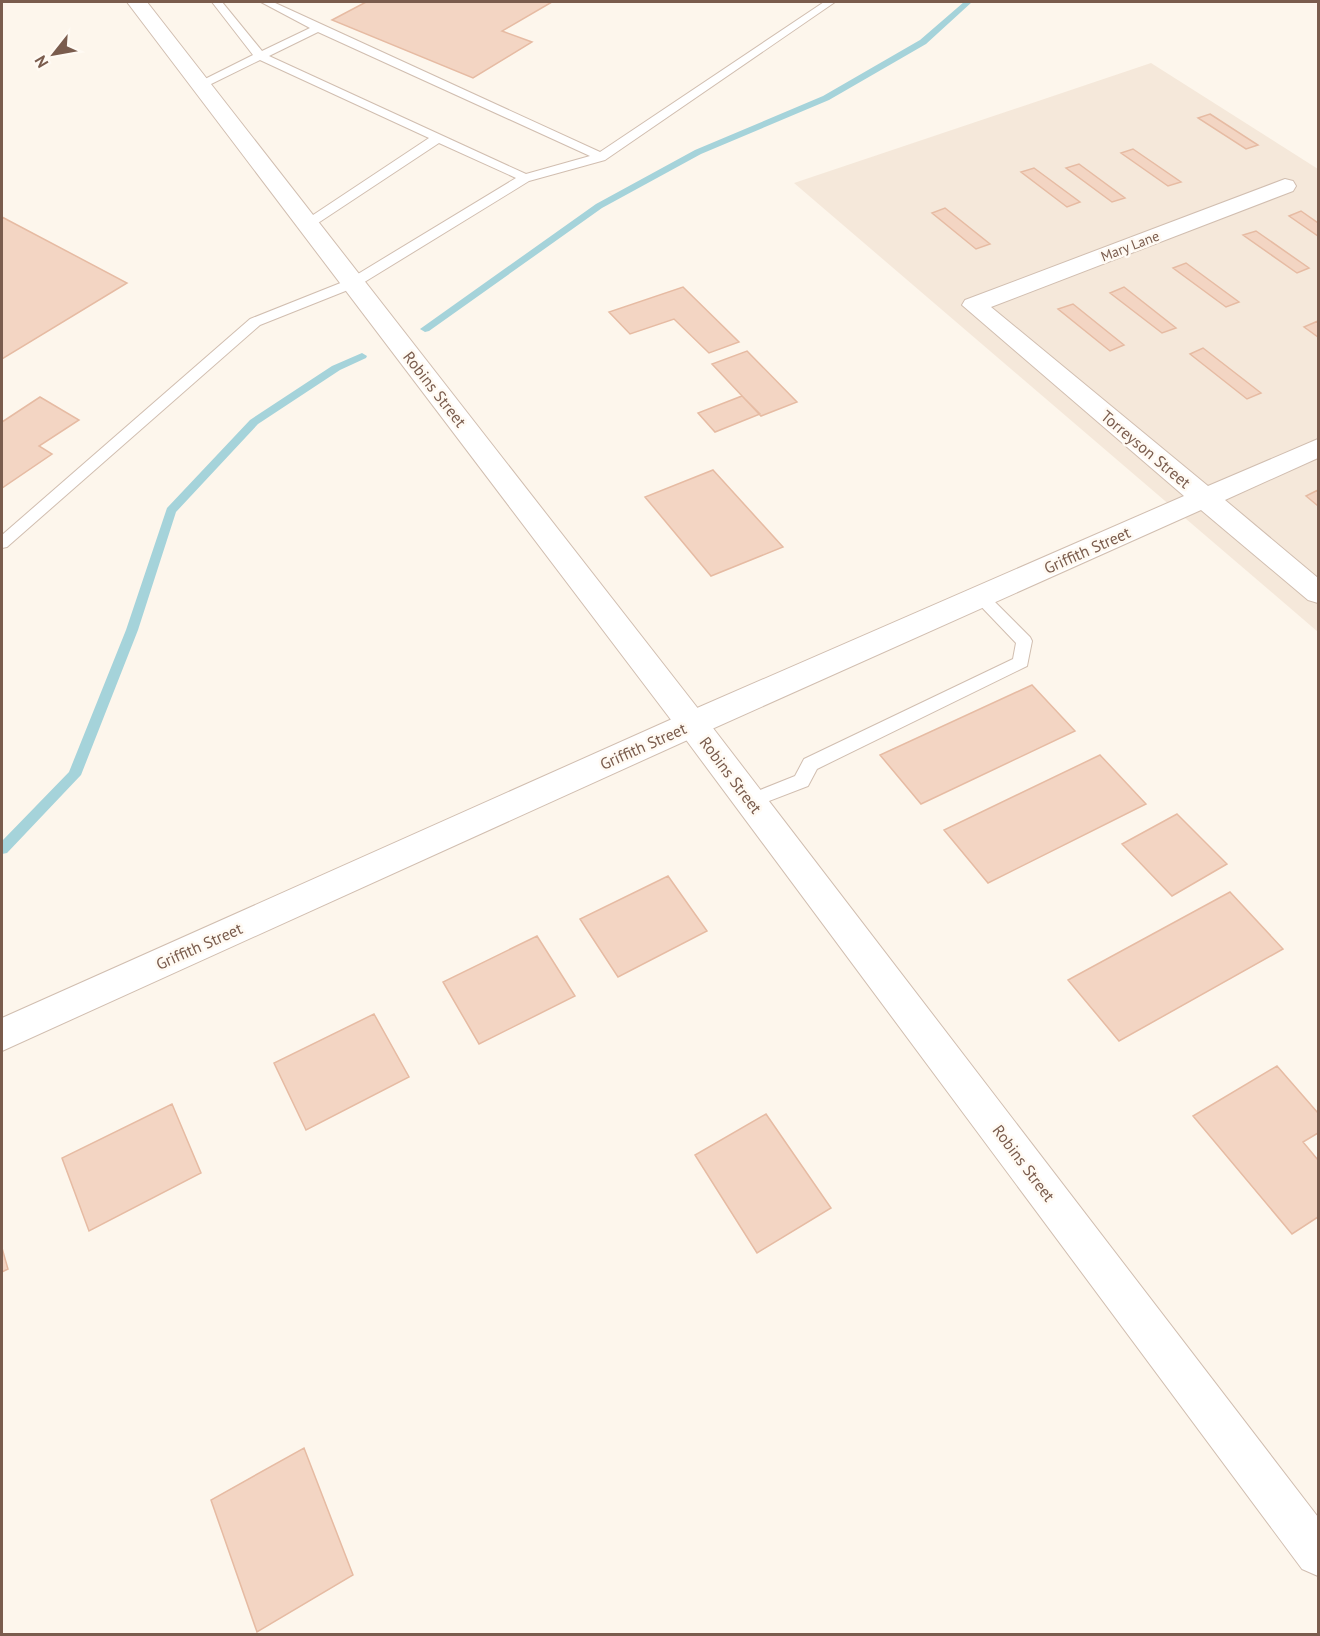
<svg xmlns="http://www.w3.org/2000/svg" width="1320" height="1636" viewBox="0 0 1320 1636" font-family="'PT Sans',sans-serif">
  <rect width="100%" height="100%" fill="#fdf6ec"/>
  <!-- residential -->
  <path fill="#f5e8da" d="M1151 63 1318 169V632L794 183Z"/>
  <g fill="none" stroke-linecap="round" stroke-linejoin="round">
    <!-- stream -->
    <path fill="#a5d3da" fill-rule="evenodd" d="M964 2H972L926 44 829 100 701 154 602 208 429 331 425 332 420 329 596 204 695 150 823 96 920 40Z
      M362 353 367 356 366 358 340 370 258 424 176 512 138 630 81 775 7 853 2 854V841L69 772 126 630 167 508 250 420 332 366Z"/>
  </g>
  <!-- building -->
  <path fill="#f3d5c3" stroke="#e6bba3" stroke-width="1.5" d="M366 2H552L502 31 532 42 473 78 332 20Z
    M1210 114 1258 145 1246 149 1198 118Z
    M1133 149 1181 182 1168 186 1121 153Z
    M1079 164 1125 198 1112 202 1066 168Z
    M1034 168 1080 202 1067 207 1021 172Z
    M945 208 990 244 976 249 932 213Z
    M1301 211 1318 223V236L1289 216Z
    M2 217 127 283 2 359Z
    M1256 231 1309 268 1297 273 1243 235Z
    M1186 263 1239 302 1226 307 1173 268Z
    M683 287 739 342 709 353 674 319 630 334 609 312Z
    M1124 287 1176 328 1162 333 1110 293Z
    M1073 304 1124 345 1110 351 1058 309Z
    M1318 321V337L1304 327Z
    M1203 348 1261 393 1247 399 1190 354Z
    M747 351 797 402 761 416 712 364Z
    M742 396 760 414 715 432 698 413Z
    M40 397 79 420 39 446 52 454 2 488V422Z
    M713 470 783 547 711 576 645 497Z
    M1318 490V506L1306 496Z
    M1032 685 1075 731 921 804 880 755Z
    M1100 755 1146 804 988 883 944 830Z
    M1177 814 1227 864 1172 896 1122 844Z
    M668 876 707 931 618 977 580 919Z
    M1230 892 1283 949 1119 1041 1068 980Z
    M537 936 575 996 479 1044 443 982Z
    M374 1014 409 1077 306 1130 274 1063Z
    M1277 1066 1318 1113V1133L1303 1142 1318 1160V1217L1292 1234 1193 1116Z
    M172 1104 201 1173 89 1231 62 1158Z
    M766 1114 831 1208 757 1253 695 1155Z
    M2 1248 8 1269 2 1272Z
    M304 1448 353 1575 257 1632 211 1500Z"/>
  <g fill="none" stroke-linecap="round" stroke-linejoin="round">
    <!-- service casing -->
    <g stroke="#d1beb0" stroke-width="2">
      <path id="service" d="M212 2H222L262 51 310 28 261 2H273L600 152 824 2H835L605 160 529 181 358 286 260 325 7 547 2 548V535L250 319 348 280 516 178 439 143 312 227H304L302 224 304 221 429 138 260 60 205 87H197V83L253 55ZM318 32 590 156 526 174 269 56Z
        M980 591 986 593 1030 637 1032 641 1027 666 817 769 808 786 751 808 745 806 742 801 745 796 795 776 804 759 1013 659 1016 643 972 597 974 593Z"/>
    </g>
    <!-- minor casing -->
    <g stroke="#d1beb0" stroke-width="2">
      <path id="minor" d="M1285 179 1293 181 1296 186 1293 191 991 307 1208 486 1318 439V458L1225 500 1318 578V603L1308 600 1201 510 703 733 2 1051V1018L681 715 1184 496 962 305 965 300Z"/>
    </g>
    <!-- tertiary casing -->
    <g stroke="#d1beb0" stroke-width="2">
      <path id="tertiary" d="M127 2H147L703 715 1318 1517V1576L1302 1569 681 733Z"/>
    </g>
    <!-- service -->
    <use href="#service" fill="#fff" fill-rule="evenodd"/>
    <!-- minor -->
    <use href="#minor" fill="#fff" fill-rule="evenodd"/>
    <!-- tertiary -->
    <use href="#tertiary" fill="#fff" fill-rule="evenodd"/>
  </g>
  <g text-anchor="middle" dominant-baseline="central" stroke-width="5" stroke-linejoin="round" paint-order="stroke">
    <!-- far-street labels -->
    <g font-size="14" fill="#7a5c4d" stroke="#fffaf3">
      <text transform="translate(1130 246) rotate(-21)">Mary Lane</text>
    </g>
    <!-- street labels -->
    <g font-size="16" fill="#7a5c4d" stroke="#fffaf3">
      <text transform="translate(435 389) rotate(52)">Robins Street</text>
      <text transform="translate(1146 449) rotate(40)">Torreyson Street</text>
      <text transform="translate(1087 550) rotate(-24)">Griffith Street</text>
      <text transform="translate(643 746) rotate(-24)">Griffith Street</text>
      <text transform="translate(731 775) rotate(53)">Robins Street</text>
      <text transform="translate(199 946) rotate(-24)">Griffith Street</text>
      <text transform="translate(1024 1163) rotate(53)">Robins Street</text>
    </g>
  </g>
  <!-- border -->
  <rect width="1320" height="1636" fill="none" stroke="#7a5c4d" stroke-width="6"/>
  <!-- north arrow -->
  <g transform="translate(54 54) rotate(239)" stroke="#fffaf3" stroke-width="4.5" paint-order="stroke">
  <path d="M0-4.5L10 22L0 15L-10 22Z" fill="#7a5c4d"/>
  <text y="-9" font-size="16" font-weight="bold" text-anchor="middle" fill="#7a5c4d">N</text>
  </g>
</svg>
